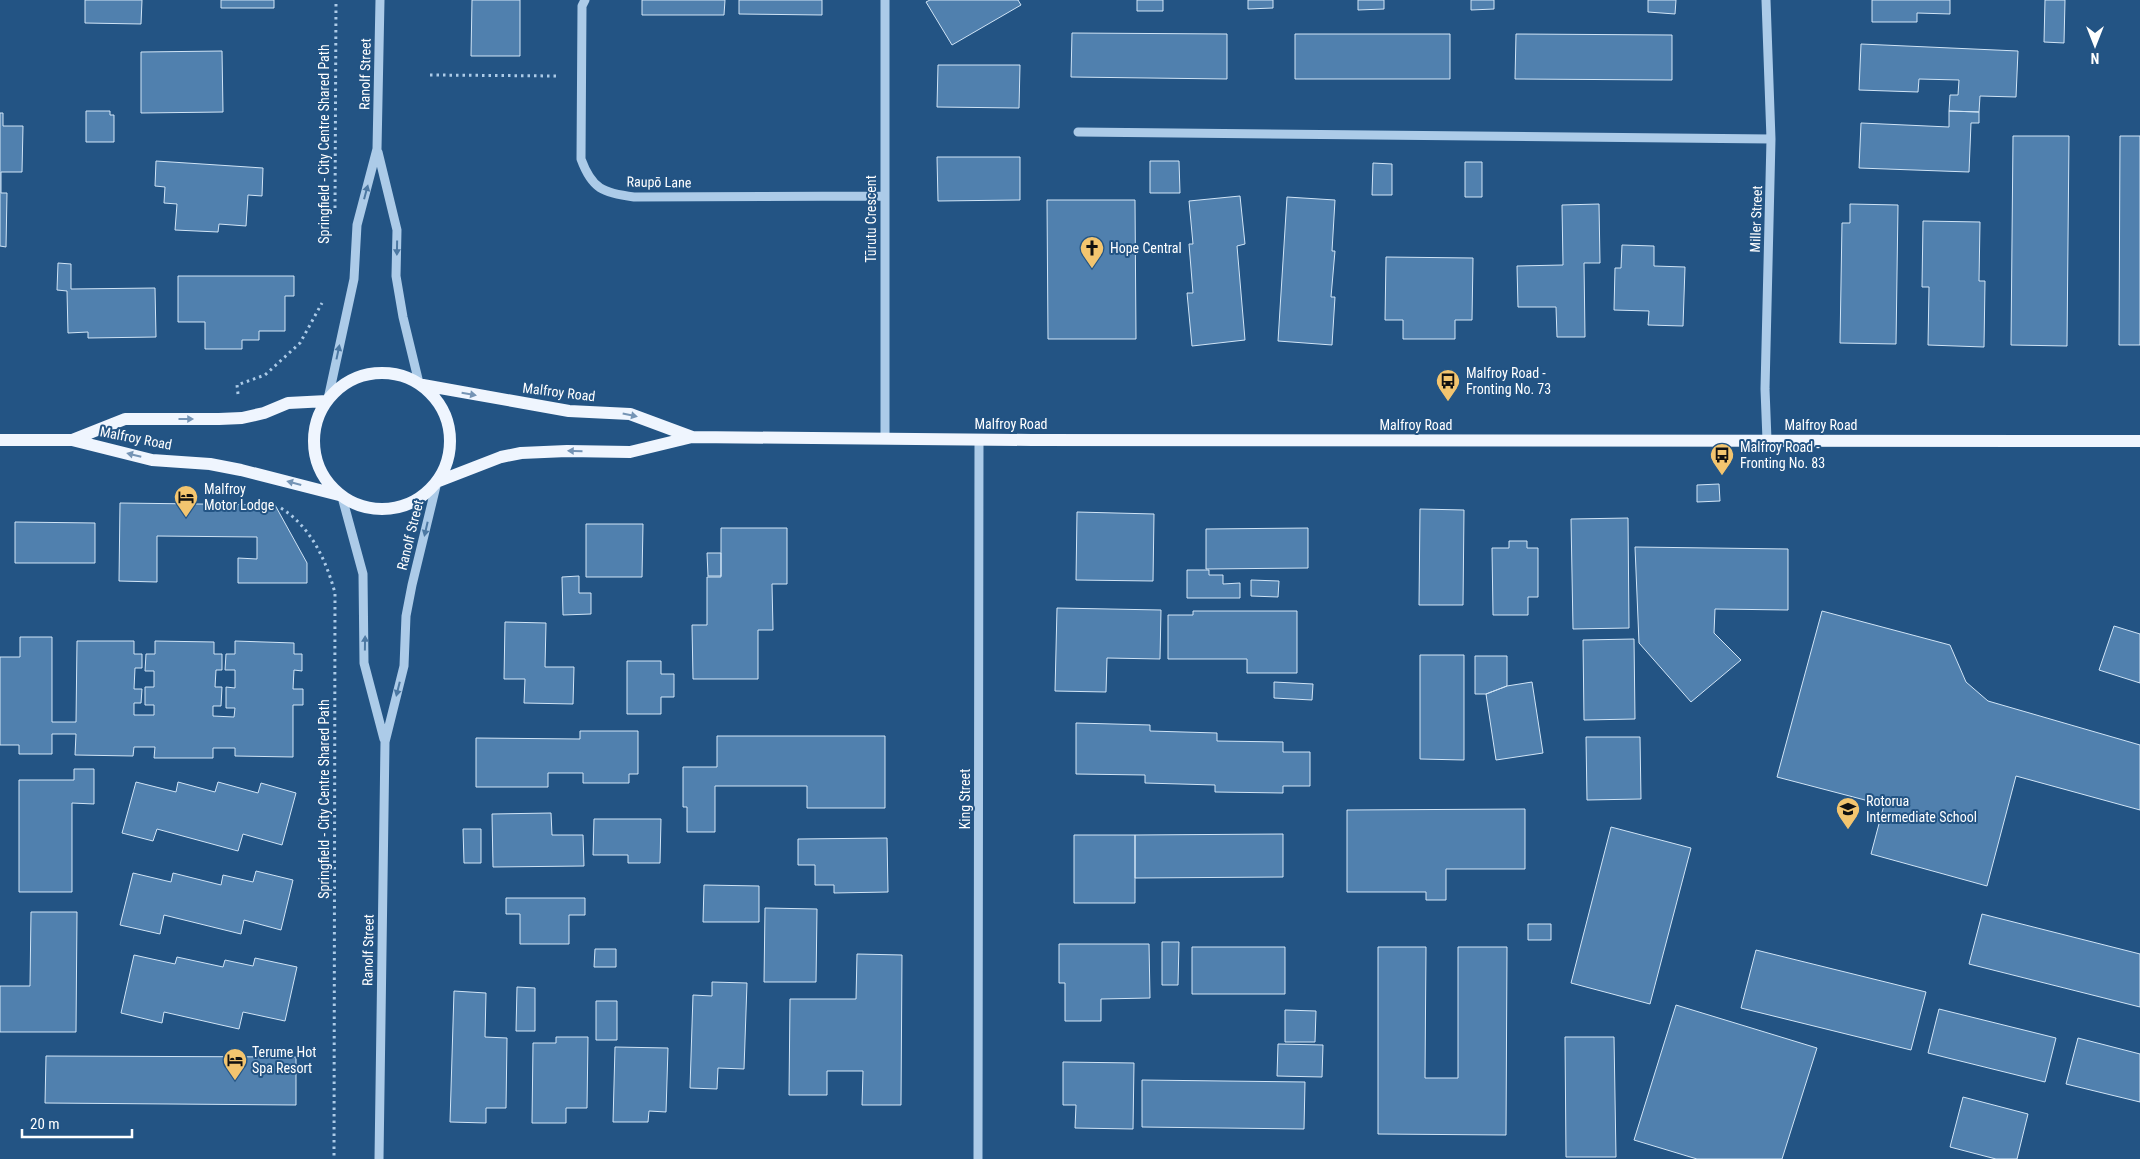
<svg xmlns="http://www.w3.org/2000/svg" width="2140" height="1159" viewBox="0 0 2140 1159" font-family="'Roboto Condensed',sans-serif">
  <rect width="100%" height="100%" fill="#235484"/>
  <!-- building -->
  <path fill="#5080ae" stroke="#d0e4f6" d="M85 0H142L141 24 85 23Z
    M221 0H274V8H221Z
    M472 0H520V56H471Z
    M642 0H725L724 15H642Z
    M739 0H822V15L739 14Z
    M930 0H1018L1021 5 952 45 926 2Z
    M1137 0H1163V11H1137Z
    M1248 0H1273V8L1248 9Z
    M1358 0H1384V9L1358 10Z
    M1471 0H1494V9L1471 10Z
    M1648 0H1676L1675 14 1648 12Z
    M1872 0H1950V14L1917 13V22H1872Z
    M2045 0H2065L2064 43 2044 42Z
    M1072 33 1227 34V79L1071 77Z
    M1295 34H1450V79H1295Z
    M1516 34 1672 35V80L1515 79Z
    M1861 44 2018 51 2016 97 1980 96 1979 112 1949 111 1950 95H1958L1959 80 1919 79 1918 92 1859 90Z
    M222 51 223 112 141 113V52Z
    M938 65H1020L1019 108 937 107Z
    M86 111H110V115H114V142H86Z
    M1949 111 1979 112V123H1971L1969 172 1859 168 1861 123 1949 127Z
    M0 113H3V126H23L22 172H1V193H7L6 247 0 246Z
    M2013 136H2069L2067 346 2011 345Z
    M2120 136H2140V345H2119Z
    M937 157H1020V200L938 201Z
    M156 161 263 168 262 196 248 195 246 226 219 224 218 232 175 230 177 204 164 203 165 187 155 186Z
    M1150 161H1179L1180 193H1150Z
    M1465 162H1482V197H1465Z
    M1373 163 1392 164V195H1372Z
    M1240 196 1245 244 1237 246 1245 340 1192 346 1187 293H1193L1189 244H1193L1189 201Z
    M1287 197 1335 200 1332 251H1335L1331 297H1335L1332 345 1278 341Z
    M1047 200H1135L1136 339H1048Z
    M1599 204 1600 263H1584L1585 337H1557L1556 307H1518L1517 266 1563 265 1562 205Z
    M1850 204 1898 205 1896 344 1840 343 1842 223H1850Z
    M1923 221 1980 222 1979 281H1985L1984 347 1928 345 1929 287H1922Z
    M1622 245 1654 246V266L1685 267 1683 326 1648 325 1649 311 1614 310 1615 268H1621Z
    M1386 257 1473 258 1472 320H1455V339H1403V320H1385Z
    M58 263 71 264V289L155 288 156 337 88 338V332L68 333 67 291 57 290Z
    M178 276H294V296H285V331H259V340H242V349H205V322H178Z
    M1719 484 1720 501 1697 502V485Z
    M120 503 275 505 307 563V583H238V558L257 559V537L157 536V582L119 581Z
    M1420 509 1464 510 1463 605H1419Z
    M1077 512 1154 514 1153 581 1076 580Z
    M1628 518 1629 628 1573 629 1571 519Z
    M15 522 95 523V563H15Z
    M586 524H643L642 577H586Z
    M721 528H787V584H772L773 630H758V679H693L692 625H707V577H721Z
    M1308 528V568L1206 569V529Z
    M1509 541H1527V548H1538V597H1528V615H1493L1492 548H1509Z
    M1635 547 1788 549V610L1715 609 1714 633 1741 660 1691 702 1639 643Z
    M707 553H721V576H708Z
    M1187 570H1209V575H1223V584L1240 583V598H1187Z
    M579 576V593H591V614L563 615 562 577Z
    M1251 580 1279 581 1278 597 1251 596Z
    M1057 608 1161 610 1160 659 1107 658 1106 692 1055 691Z
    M1193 611H1297V673H1247V659H1168V615H1193Z
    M1822 611 1950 645 1966 682 1988 701 2140 745V810L2016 776 1987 886 1871 854 1884 805 1777 777Z
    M505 622 546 623 545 667H574L573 704 524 703 525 679H504Z
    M2114 626 2140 634V683L2099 670Z
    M20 637H52V722H76L77 641H134V654H142V668H135L134 689H142L141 703H134V715H154V705H145V687H154V671H145L146 654H155V641L214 642V654H222V670H216L215 687H222L221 706H213V716L234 717 235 708H226V687L235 688V670H225L226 654H235V641L294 643V654H302V671L294 670 293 689H303V705H293V757L235 756V748H213V758H154L155 747H134L133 756 75 755 76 734H52V754H19V745H0V657H20Z
    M1634 639 1635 719 1584 720 1583 640Z
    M1420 655H1464V760L1420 759Z
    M1475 656H1507V686L1486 694H1475Z
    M627 661H661V674H674V697H661V714H627Z
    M1274 682 1313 684 1312 700 1274 698Z
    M1532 682 1543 753 1496 760 1486 694 1507 686Z
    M1076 723 1150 725V731L1217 733V741L1283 742V752H1310V786H1283V793L1215 792V785L1145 783V775L1076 774Z
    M580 731H638V774H629V783H583V773H548V787H476V738L580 739Z
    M717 736H885V808H807V786H715V832H687V807H683V767H717Z
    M1586 737H1640L1641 799 1587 800Z
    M74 769H94V804L72 803V892H19V780H74Z
    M136 782 176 792 178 782 215 792 218 782 258 793 261 783 296 793 282 845 243 834 238 851 157 829 153 841 122 833Z
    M1525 809V869H1446V900H1426V892H1347V810Z
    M551 813 552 835H583L584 866 493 867 492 814Z
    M594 819H661L660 863H628V855H593Z
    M1611 827 1691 848 1650 1004 1571 983Z
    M463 829H481V863H464Z
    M1283 834V877L1135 878V835Z
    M1074 835H1135V903H1074Z
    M887 838 888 892 834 893V885H815V865H798V839Z
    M256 871 293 880 281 930 244 920 241 934 164 915 160 934 120 925 133 873 171 882 173 873 221 885 223 875 253 882Z
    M704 885 759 886V922H703Z
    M506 898H585V915H569V944H520V914H506Z
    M765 908 817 909 816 982H764Z
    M31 912H77L76 1032H0V986H30Z
    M1982 914 2140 954V1007L1969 964Z
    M1528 924H1551V940H1528Z
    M1162 942H1179L1178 985H1162Z
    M1059 944H1149L1150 998 1101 999V1021H1065V983H1059Z
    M1192 947H1285V994H1192Z
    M1378 947H1426L1425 1078H1458V947H1507L1506 1135 1378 1134Z
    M595 949H616V967H594Z
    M1756 950 1926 992 1911 1050 1741 1008Z
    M857 954 902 955 901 1105H862L863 1071H827V1095H789L790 999H856Z
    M134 955 175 964 177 957 223 967 225 960 253 966 255 958 297 967 285 1021 243 1012 239 1029 164 1012 162 1023 121 1013Z
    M712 982 747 983 744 1069 718 1068 717 1089 690 1088 693 995 712 996Z
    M517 987 535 988V1031H516Z
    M454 991 486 993 485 1037 507 1038 506 1108H486V1123L450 1122Z
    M596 1001H617V1040H596Z
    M1676 1005 1817 1048 1782 1159H1697L1634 1140Z
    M1939 1009 2056 1038 2045 1082 1928 1053Z
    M1285 1010 1316 1011 1315 1042H1285Z
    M556 1037H588L587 1108H566V1123H532L533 1043H556Z
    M1565 1037H1614L1616 1157H1566Z
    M2078 1038 2140 1054V1102L2066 1084Z
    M1278 1044 1323 1045 1322 1077 1277 1076Z
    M615 1047 668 1048 666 1112 649 1111 648 1122H613Z
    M46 1056 296 1057V1105L45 1103Z
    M1063 1062 1134 1063 1133 1129 1075 1128 1076 1105H1063Z
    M1142 1080 1305 1082 1304 1129 1142 1127Z
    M1963 1097 2028 1114 2017 1159H1996L1950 1147Z"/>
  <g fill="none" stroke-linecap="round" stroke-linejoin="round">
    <!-- path -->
    <path stroke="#accbe8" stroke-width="3" stroke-dasharray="2.5 4" stroke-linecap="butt" d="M430 75 559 76
      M335 208 336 0
      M238 394 237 385 265 375 300 343 322 303
      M281 508C311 527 326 560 335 593L334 1159"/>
    <!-- minor -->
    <path stroke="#accbe8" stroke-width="9" d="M585 0 582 6 581 159C592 189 603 193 634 197L884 196
      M885 0V438
      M1766 0 1771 139 1765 389 1767 440
      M1078 132 1771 139
      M378 152 397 230 396 276 403 317 419 383
      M328 399 354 279 357 225 377 149 380 0
      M342 497 363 574 364 663 384 739
      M379 1159 385 742 404 666 406 616 412 585 437 482
      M978 1159 979 439"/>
    <!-- major -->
    <path stroke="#eff5fe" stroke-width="12" d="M314 441a68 68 0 1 1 136 0a68 68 0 1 1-136 0Z
      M423 385 569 411 630 414 692 437
      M0 440H72L152 460 210 464 241 470 339 495
      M72 440 125 419H219L242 418 264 413 288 403 327 401
      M439 481 501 457 521 453 567 451 630 452 692 437 1032 440 2140 441"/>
  </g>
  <!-- one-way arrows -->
  <defs><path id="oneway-solid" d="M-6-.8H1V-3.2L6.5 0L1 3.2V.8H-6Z" transform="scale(1.25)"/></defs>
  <g fill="#4c78a2">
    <use href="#oneway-solid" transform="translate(366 192) rotate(-75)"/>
    <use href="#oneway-solid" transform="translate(397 248) rotate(91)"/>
    <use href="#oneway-solid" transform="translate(338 352) rotate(-78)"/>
    <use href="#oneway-solid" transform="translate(426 529) rotate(103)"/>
    <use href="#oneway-solid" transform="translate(365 643) rotate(-89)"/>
    <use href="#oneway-solid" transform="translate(398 689) rotate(104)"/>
  </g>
  <g fill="#7594b5">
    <use href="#oneway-solid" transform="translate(469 394) rotate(10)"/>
    <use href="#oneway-solid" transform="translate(630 415) rotate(12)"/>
    <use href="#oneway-solid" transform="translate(186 419)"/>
    <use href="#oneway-solid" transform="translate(575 451) rotate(-179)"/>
    <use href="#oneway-solid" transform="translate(134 455) rotate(-166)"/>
    <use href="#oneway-solid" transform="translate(294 483) rotate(-165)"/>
  </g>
  <!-- icons -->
  <defs>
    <g id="church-pin" transform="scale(1.25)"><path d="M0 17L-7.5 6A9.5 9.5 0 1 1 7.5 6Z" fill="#f3c56f" stroke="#235484"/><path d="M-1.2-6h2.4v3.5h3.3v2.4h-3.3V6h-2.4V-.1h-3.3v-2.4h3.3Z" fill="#111"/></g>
    <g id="bus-pin" transform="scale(1.25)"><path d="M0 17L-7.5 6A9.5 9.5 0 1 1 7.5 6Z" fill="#f3c56f" stroke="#235484"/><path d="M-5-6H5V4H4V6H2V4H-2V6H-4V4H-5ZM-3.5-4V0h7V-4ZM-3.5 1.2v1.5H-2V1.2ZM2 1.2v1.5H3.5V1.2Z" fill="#111"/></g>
    <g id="hotel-pin" transform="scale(1.25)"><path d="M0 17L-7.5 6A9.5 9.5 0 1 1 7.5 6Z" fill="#f3c56f" stroke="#235484"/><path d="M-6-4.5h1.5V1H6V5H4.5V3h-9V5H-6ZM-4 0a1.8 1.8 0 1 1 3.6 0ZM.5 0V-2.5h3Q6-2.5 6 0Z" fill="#111"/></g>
    <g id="school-pin" transform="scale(1.25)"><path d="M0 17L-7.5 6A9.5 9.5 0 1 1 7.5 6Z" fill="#f3c56f" stroke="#235484"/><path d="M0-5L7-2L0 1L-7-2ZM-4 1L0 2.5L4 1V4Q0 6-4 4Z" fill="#111"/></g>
  </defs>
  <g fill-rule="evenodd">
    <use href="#church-pin" x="1092" y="248"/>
    <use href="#bus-pin" x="1448" y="381"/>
    <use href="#bus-pin" x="1722" y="455"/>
    <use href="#hotel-pin" x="186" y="497"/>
    <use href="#school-pin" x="1848" y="809"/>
    <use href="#hotel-pin" x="235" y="1060"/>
  </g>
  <g text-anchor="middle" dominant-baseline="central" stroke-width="4" stroke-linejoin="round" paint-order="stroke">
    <!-- street labels -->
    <g font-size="14" fill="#fff" stroke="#235484">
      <text transform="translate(365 74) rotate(-89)">Ranolf Street</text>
      <text transform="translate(324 144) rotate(-90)">Springfield - City Centre Shared Path</text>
      <text transform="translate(659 182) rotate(1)">Raupō Lane</text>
      <text transform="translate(871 219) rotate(-90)">Tūrutu Crescent</text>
      <text transform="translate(1756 219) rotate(-88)">Miller Street</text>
      <text transform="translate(559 392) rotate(7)">Malfroy Road</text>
      <text x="1011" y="424">Malfroy Road</text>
      <text x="1416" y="425">Malfroy Road</text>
      <text x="1821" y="425">Malfroy Road</text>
      <text transform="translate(136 438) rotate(11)">Malfroy Road</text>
      <text transform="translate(410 535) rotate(-76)">Ranolf Street</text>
      <text transform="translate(324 799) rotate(-90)">Springfield - City Centre Shared Path</text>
      <text transform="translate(965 799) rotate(-90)">King Street</text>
      <text transform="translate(368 950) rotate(-89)">Ranolf Street</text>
    </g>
    <!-- poi labels -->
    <g font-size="14" fill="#fff" stroke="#235484" text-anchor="start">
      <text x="1110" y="248">Hope Central</text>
      <text x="1466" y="373">Malfroy Road -<tspan x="1466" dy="16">Fronting No. 73</tspan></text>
      <text x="1740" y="447">Malfroy Road -<tspan x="1740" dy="16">Fronting No. 83</tspan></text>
      <text x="204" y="489">Malfroy<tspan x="204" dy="16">Motor Lodge</tspan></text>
      <text x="1866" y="801">Rotorua<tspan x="1866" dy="16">Intermediate School</tspan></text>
      <text x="252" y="1052">Terume Hot<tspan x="252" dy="16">Spa Resort</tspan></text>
    </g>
  </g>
  <!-- north arrow -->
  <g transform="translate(2095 45) rotate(180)" stroke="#235484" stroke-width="4" paint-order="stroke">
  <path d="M0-4L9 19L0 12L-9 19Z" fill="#ffffff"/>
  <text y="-8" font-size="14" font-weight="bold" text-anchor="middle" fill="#ffffff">N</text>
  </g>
  <!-- scale -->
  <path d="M22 1129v8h110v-8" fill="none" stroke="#ffffff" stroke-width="2.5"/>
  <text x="30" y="1129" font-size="15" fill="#ffffff" stroke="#235484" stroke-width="4" paint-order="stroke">20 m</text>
</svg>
